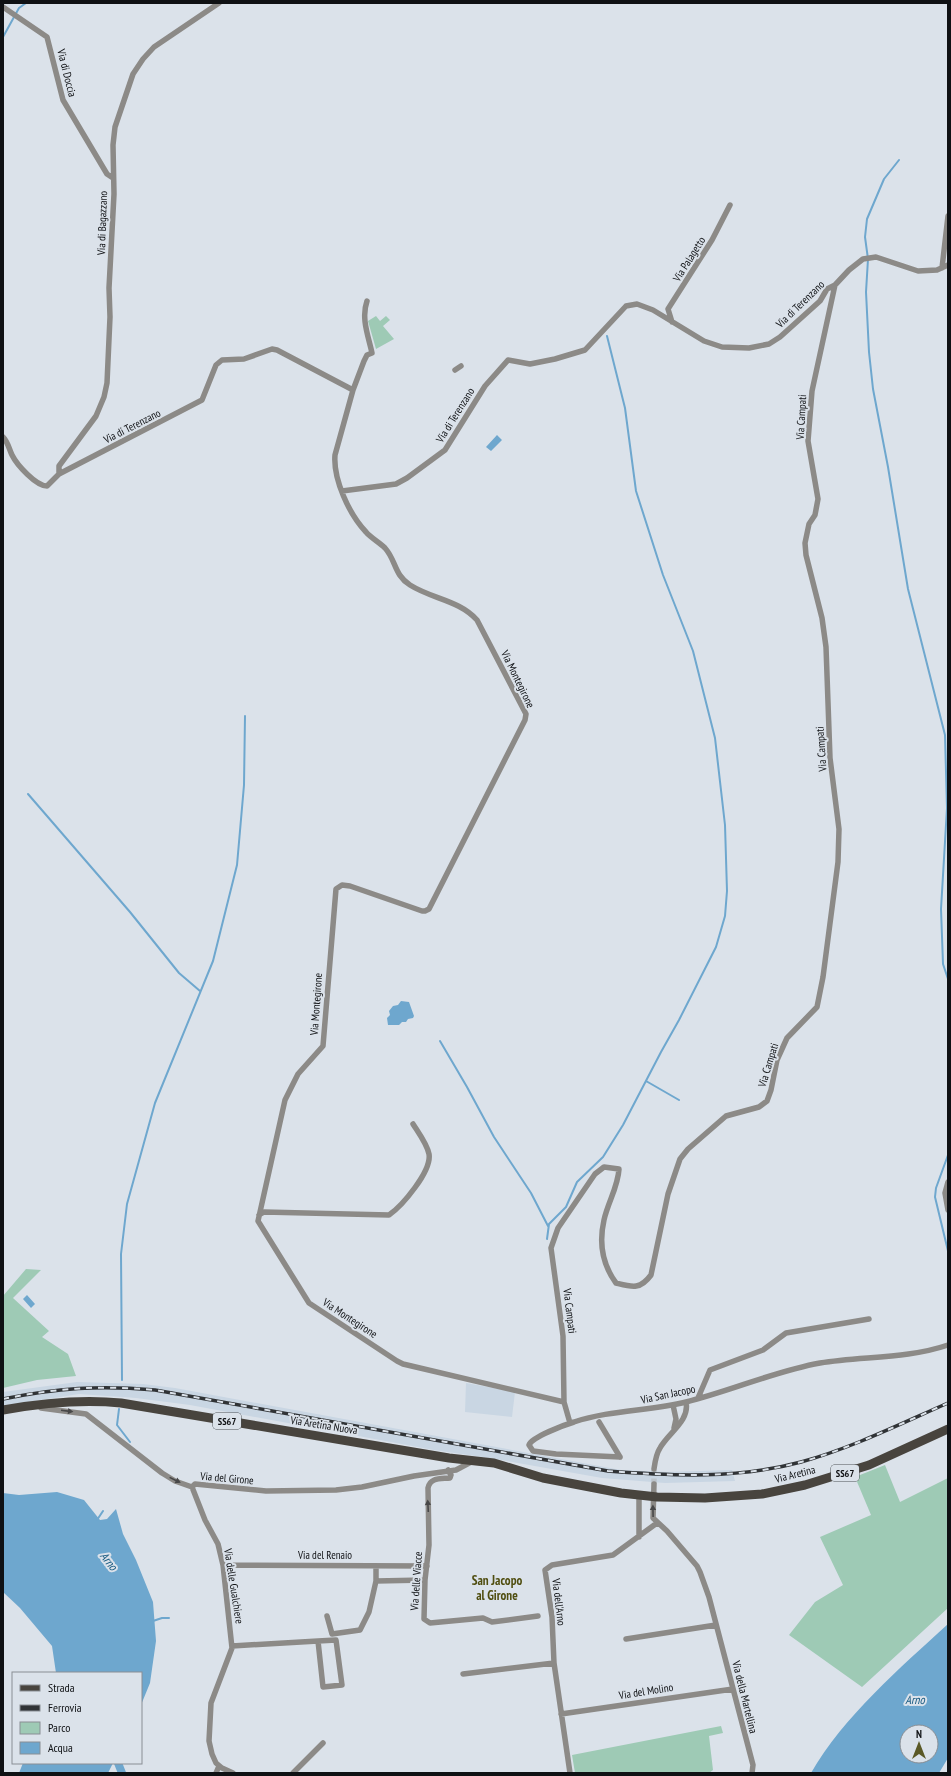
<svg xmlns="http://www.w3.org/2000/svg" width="951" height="1776" viewBox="0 0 951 1776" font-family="'PT Sans Narrow',sans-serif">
  <rect width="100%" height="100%" fill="#dbe2ea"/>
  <!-- built -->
  <path fill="#c9d6e3" d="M77 1382 143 1384 175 1388 621 1470 667 1472 732 1470 735 1481 665 1483 602 1478 496 1459 434 1450 190 1405 136 1398 79 1394 3 1406V1392Z
    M466 1383 515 1392 512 1417 465 1412Z"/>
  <!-- green -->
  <path fill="#9ecab5" d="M376 316 380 321 386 316 390 320 383 326 394 339 376 349 368 321Z
    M26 1269 41 1270 13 1298 49 1331 42 1337 68 1354 76 1376 37 1380 3 1388V1296Z
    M885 1465 900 1502 948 1478V1608L862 1687 789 1635 815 1602 843 1585 820 1537 871 1515 855 1477Z
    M721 1726 723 1733 709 1736 713 1770 709 1773H575L572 1755Z"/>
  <!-- water -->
  <path fill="#6ea7ce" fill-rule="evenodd" d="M497 435 502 440 491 451 486 447Z
    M401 1001 409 1002 414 1016 413 1018 408 1019 406 1022H402L399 1025H388L387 1018 390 1015 389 1011 393 1006 398 1005Z
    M27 1295 35 1304 31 1308 23 1299Z
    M57 1492 84 1500 100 1520 107 1519 116 1509 123 1534 136 1560 153 1602 156 1641 150 1683 141 1705V1673H56L52 1646 20 1608 3 1592V1493L19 1495Z
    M948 1624V1758L939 1773H811C844 1716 900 1668 948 1624ZM907 1732H931V1756H907Z
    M23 1763H113L108 1773H19Z"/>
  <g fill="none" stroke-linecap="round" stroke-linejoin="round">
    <!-- stream -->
    <path stroke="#6ea7ce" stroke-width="2" d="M3 37 19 8 26 3
      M899 160 884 179 867 219 865 237 868 259 866 292 869 352 873 389 888 467 908 589 945 735 947 808 941 909 943 964 948 979
      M28 794 130 912 179 973 200 991
      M440 1041 467 1087 494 1137 531 1193 548 1226
      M646 1081 679 1100
      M948 1155 936 1188 935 1197 948 1251
      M547 1239 549 1224 566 1207 577 1182 603 1157 623 1125 661 1052 679 1020 716 947 725 916 727 891 725 825 715 738 693 651 663 575 636 491 625 408 607 336
      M122 1380 121 1254 127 1204 155 1103 213 961 237 865 244 785 245 716
      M119 1409 117 1425 130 1442
      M97 1520 103 1511
      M153 1621 162 1618H169"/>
    <!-- canal -->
    <path stroke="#6ea7ce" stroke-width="8" d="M118 1763 122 1773"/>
    <!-- minor-tunnel -->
    <path stroke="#bcc3ca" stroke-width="5.5" stroke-dasharray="5.5 3" stroke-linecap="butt" d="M654 1484V1469"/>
    <!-- minor -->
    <path stroke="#8c8a87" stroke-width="5.5" d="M3 7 47 37 63 100 107 174 113 178
      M942 268 948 216
      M367 301C361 318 368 335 372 353L367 355 364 361 353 390 335 455C333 479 349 514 366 532 371 538 379 542 385 548 396 560 394 575 410 585 432 599 459 600 477 620L526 714 525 720 429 909 425 911H422L350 886 342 885 336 889 323 1046 298 1074 285 1100 258 1221 309 1303 397 1361 403 1364 564 1402
      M672 322 668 309 712 240 730 205
      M455 370 461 366
      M3 437C8 442 9 449 12 455 17 465 36 486 47 486L59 474 202 400 216 365 222 360 244 359 272 349 277 350 353 390
      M59 474V466L96 416 104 397 107 383 110 317 109 288 114 194 113 145 115 127 133 74 143 59 154 47 219 3
      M342 491 396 484 407 478 445 450 485 386 508 360 530 364 555 359 585 350 626 306 637 304 653 310 704 341 722 347 749 348 769 344 780 337 820 301 827 289 835 285 849 270 863 259 876 257 918 271 937 270 948 265
      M948 1182 945 1193 948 1210
      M259 1215 264 1212 389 1215C402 1206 432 1171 429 1154 427 1144 418 1132 413 1124
      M698 1398 710 1370 763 1350 786 1333 869 1319
      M673 1405 676 1419 674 1428
      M41 1408 86 1414 162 1473 175 1481 192 1487 195 1484 266 1491 336 1490 362 1487 414 1476 456 1470 473 1461
      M599 1422 620 1457
      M570 1423 564 1402 563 1336 551 1248 558 1228 595 1174 604 1167 619 1169C618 1187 608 1202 604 1220 599 1242 602 1264 616 1283 632 1287 640 1290 651 1275L668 1194 680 1159 688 1149 726 1116 759 1107 767 1101 771 1090 777 1060 787 1038 817 1007 823 977 838 862 839 829 830 758 826 647 822 618 806 555 805 543 809 524 815 515 818 499 808 441 812 391 835 285
      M620 1457 556 1454 533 1451 529 1445C532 1437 564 1425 574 1422 610 1410 649 1411 686 1402 731 1391 775 1371 820 1363 862 1356 907 1359 948 1345
      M654 1469C655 1462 656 1454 660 1448 668 1433 690 1421 686 1402
      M448 1470 451 1475 450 1478C441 1479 430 1477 428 1488L429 1545 425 1580 424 1619 430 1623 483 1618 492 1622 538 1616
      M654 1484 653 1518 667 1531 697 1566 700 1572 709 1597 753 1765 752 1773
      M192 1487 205 1520 218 1544 223 1565 232 1648 211 1703 209 1741 212 1754 216 1763 222 1768 233 1773
      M639 1496V1537
      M223 1565 427 1566
      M376 1566V1581L425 1580
      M327 1616 332 1634 360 1630 369 1612 376 1581
      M626 1639 716 1625
      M232 1646 318 1641 323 1687 342 1685 336 1640 318 1641
      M463 1674 554 1663
      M561 1714 733 1689
      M216 1773 219 1766
      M293 1773 323 1743
      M570 1773 554 1663 552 1617 545 1570 552 1565 613 1555 657 1523"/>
    <!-- primary -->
    <path stroke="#48443e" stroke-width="9" d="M3 1410C42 1403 81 1399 121 1403L449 1458 494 1463 543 1478 621 1493 657 1497 705 1498 762 1494 805 1485 869 1465 948 1429"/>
    <!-- rail casing -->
    <g stroke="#303336" stroke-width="3.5">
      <path id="rail" d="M3 1399C57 1388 99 1385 155 1390L608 1471C673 1476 738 1479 801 1462 852 1448 900 1424 948 1403"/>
    </g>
    <!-- rail -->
    <use href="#rail" stroke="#dbe2ea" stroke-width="2" stroke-dasharray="6" stroke-linecap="butt"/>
  </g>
  <!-- one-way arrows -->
  <defs><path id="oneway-solid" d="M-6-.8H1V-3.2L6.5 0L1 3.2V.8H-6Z"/></defs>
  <g fill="#474748">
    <use href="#oneway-solid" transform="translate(67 1411) rotate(7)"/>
    <use href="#oneway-solid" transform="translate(175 1480) rotate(26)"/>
    <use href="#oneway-solid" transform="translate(428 1506) rotate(-93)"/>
    <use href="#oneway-solid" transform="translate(653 1511) rotate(-91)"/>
  </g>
  <g text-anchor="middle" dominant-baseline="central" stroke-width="4" stroke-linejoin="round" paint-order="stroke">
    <!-- shield labels -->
    <g fill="#dbe2ea" stroke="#4c5054" stroke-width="1">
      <rect x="213" y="1413" width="28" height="16" rx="3"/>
      <rect x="831" y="1465" width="28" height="16" rx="3"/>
    </g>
    <g font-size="10" font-weight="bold" fill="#0f1114">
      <text x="227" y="1421">SS67</text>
      <text x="845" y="1473">SS67</text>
    </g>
    <!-- street labels -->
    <g font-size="11" fill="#0f1114" stroke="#dbe2ea">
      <text transform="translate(67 73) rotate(76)">Via di Doccia</text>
      <text transform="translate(102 223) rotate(-88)">Via di Bagazzano</text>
      <text transform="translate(689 259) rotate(-58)">Via Palagetto</text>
      <text transform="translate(800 304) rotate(-44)">Via di Terenzano</text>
      <text transform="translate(455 415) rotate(-58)">Via di Terenzano</text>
      <text transform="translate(801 417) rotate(-87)">Via Campati</text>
      <text transform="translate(132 426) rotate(-27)">Via di Terenzano</text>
      <text transform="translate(518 679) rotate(64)">Via Montegirone</text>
      <text transform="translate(821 749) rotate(-94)">Via Campati</text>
      <text transform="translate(316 1004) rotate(-86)">Via Montegirone</text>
      <text transform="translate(768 1065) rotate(-73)">Via Campati</text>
      <text transform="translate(570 1311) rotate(83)">Via Campati</text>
      <text transform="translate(350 1318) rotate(33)">Via Montegirone</text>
      <text transform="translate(668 1394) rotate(-12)">Via San Jacopo</text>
      <text transform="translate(324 1425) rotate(9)">Via Aretina Nuova</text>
      <text transform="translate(795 1474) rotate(-14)">Via Aretina</text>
      <text transform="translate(227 1478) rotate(5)">Via del Girone</text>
      <text x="325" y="1555">Via del Renaio</text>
      <text transform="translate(416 1581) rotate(-86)">Via delle Viacce</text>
      <text transform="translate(234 1586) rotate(81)">Via delle Gualchiere</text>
      <text transform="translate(559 1602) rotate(83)">Via dell'Arno</text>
      <text transform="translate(646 1691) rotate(-9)">Via del Molino</text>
      <text transform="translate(745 1697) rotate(76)">Via della Martellina</text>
    </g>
    <!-- water labels -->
    <g font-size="12" font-style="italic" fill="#185a81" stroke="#dbe2ea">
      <text transform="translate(109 1561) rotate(52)">Arno</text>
      <text x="915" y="1699">Arno</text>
    </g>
    <!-- quarter labels -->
    <g font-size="13" font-weight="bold" fill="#504e10" stroke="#dbe2ea">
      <text x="497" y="1580">San Jacopo<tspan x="497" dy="15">al Girone</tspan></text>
    </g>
  </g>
  <!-- border -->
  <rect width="951" height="1776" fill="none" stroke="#0f1114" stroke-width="8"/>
  <!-- legend -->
  <rect x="12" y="1672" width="130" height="92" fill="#dbe2ea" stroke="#898e94"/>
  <rect x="20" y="1685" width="20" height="6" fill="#48443e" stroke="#898e94"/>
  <text x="48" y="1692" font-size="12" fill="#0f1114">Strada</text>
  <rect x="20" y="1705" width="20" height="6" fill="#303336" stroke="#898e94"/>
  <text x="48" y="1712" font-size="12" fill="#0f1114">Ferrovia</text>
  <rect x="20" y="1722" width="20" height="12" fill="#9ecab5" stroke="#898e94"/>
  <text x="48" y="1732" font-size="12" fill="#0f1114">Parco</text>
  <rect x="20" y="1742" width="20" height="12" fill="#6ea7ce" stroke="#898e94"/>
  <text x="48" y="1752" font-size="12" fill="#0f1114">Acqua</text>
  <!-- north arrow -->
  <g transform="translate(919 1744)"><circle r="19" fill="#dbe2ea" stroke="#898e94"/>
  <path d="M0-3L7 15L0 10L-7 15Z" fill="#5a5926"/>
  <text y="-6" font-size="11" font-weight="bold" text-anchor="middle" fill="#0f1114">N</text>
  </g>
</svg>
